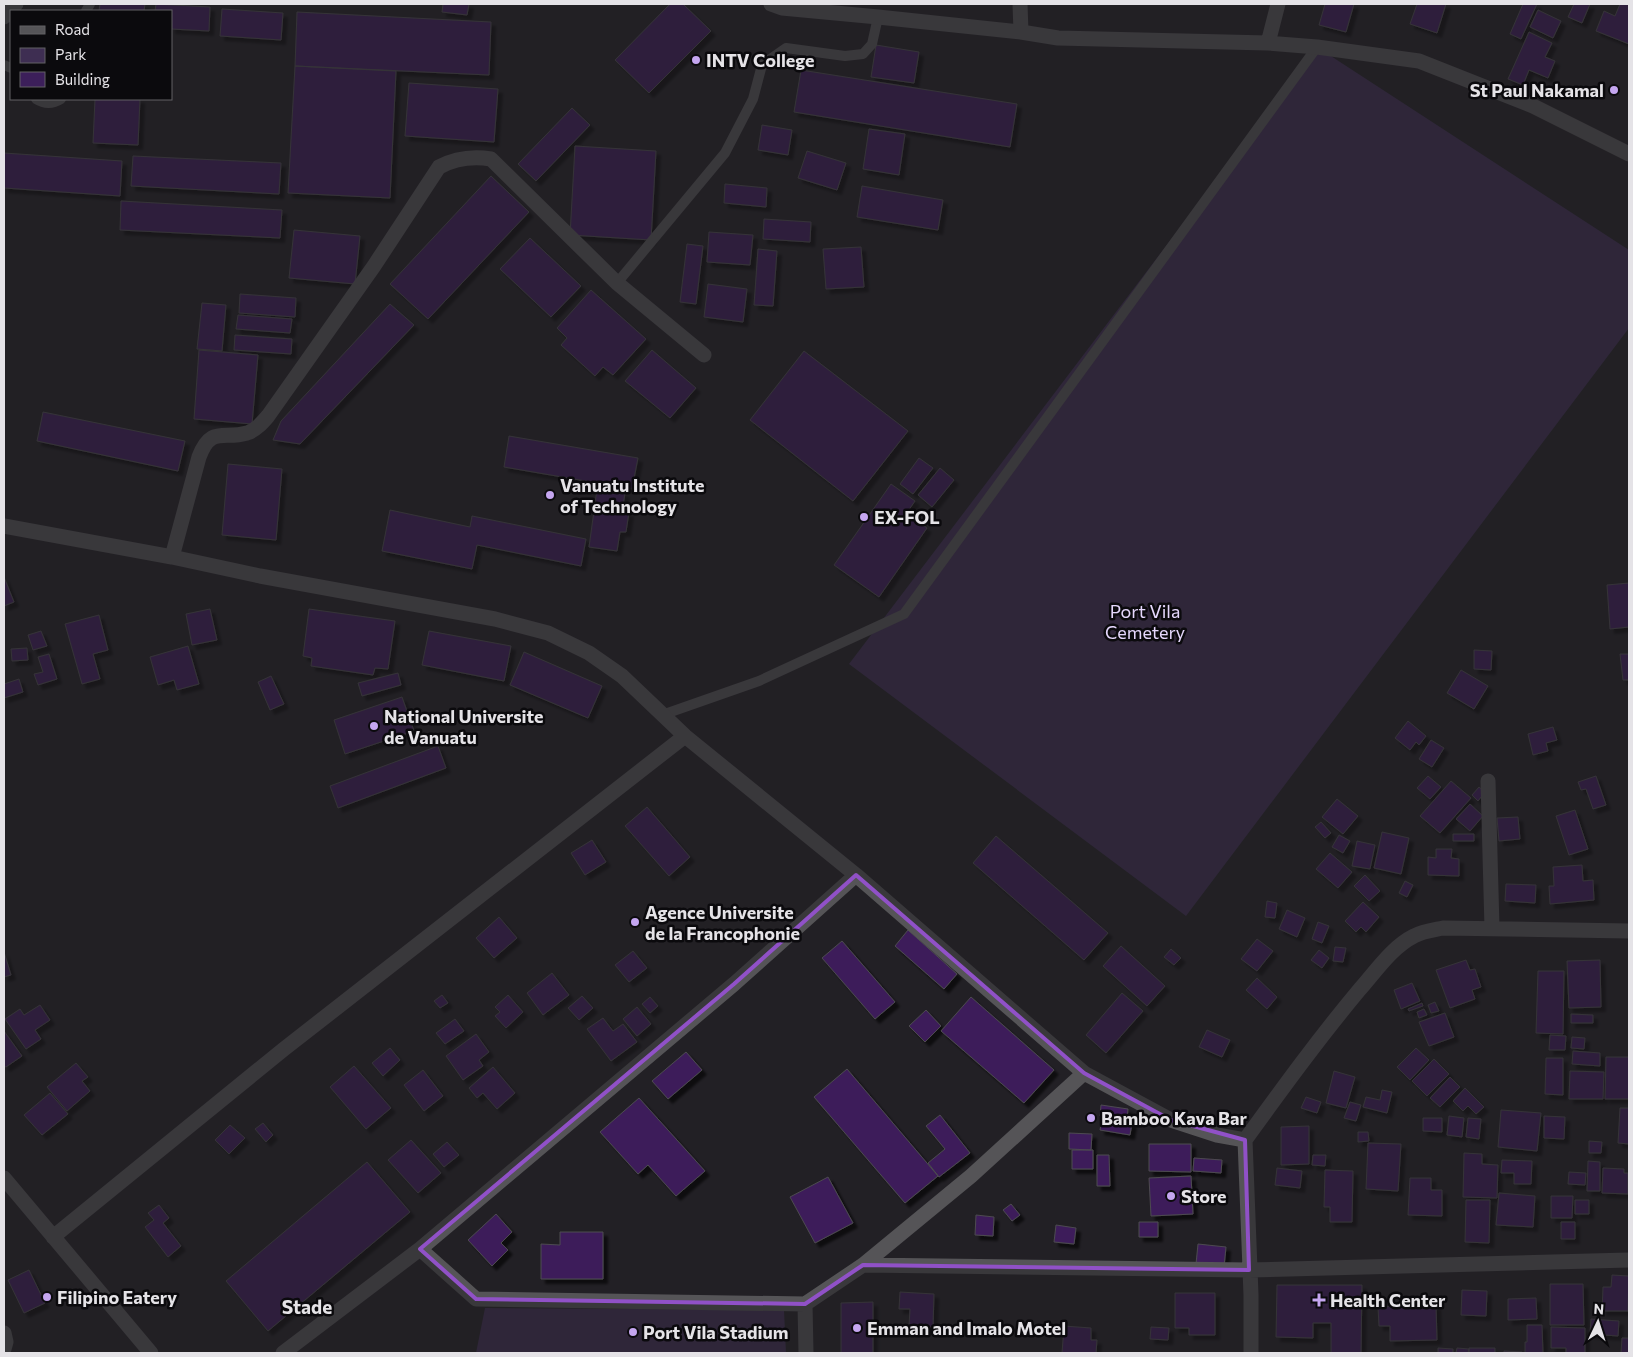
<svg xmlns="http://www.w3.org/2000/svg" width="1633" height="1357" viewBox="0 0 1633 1357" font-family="Commissioner,sans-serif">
  <defs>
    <filter id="shadow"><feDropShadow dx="4.5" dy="4.5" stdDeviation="1" flood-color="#0009"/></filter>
  </defs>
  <rect width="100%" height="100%" fill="#222025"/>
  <!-- green -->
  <path fill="#3e2e52" d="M1317 47 1629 250V328L1186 916 849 664Z
    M485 1308 784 1310 786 1353H476Z"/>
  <!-- building -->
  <path fill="#3c1f5a" stroke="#4d4a50" filter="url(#shadow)" d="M100 4H145L144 11H99Z
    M156 4 210 7 209 31 171 29V11H155Z
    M443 4H469L467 15 442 12Z
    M670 4H683L711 31 649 93 615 60Z
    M1325 4H1354L1346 32 1319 25Z
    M1417 4H1446L1437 33 1410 24Z
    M1523 4H1537L1521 39 1510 34Z
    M1574 4H1590L1582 23 1568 17Z
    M1620 4H1629V44L1596 31 1604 11 1615 16Z
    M222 9 283 13 281 40 220 36Z
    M1538 10 1561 21 1553 38 1530 27Z
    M297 12 491 22 489 75 295 66Z
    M1529 32 1552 43 1545 57 1555 61 1548 78 1529 70 1523 85 1508 79Z
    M876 45 919 52 914 83 871 77Z
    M295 66 396 71 390 198 288 193Z
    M801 70 1017 104 1010 147 794 112Z
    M409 83 498 89 494 142 405 136Z
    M95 99H140L138 145 93 143Z
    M572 108 590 125 536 181 518 164Z
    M762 125 792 130 788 155 758 150Z
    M869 129 905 134 899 175 863 169Z
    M575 146 656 151 651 240 570 235Z
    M807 151 846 163 837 190 798 178Z
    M4 153 122 161 120 196 4 188Z
    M133 156 281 163 279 194 131 186Z
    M491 176 529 212 428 319 390 284Z
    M725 184 767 188 766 207 724 203Z
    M862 186 943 200 938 230 857 217Z
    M121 201 282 210 280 238 120 230Z
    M764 219 811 222 810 242 763 239Z
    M294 230 360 236 355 284 289 278Z
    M709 232 753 235 750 265 707 262Z
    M530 238 581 286 551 317 500 269Z
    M687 244 703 246 696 304 680 302Z
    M861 247 864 287 826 289 823 249Z
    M758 249 777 251 773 306 754 305Z
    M708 284 747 289 743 322 704 317Z
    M591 290 646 339 613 375 603 367 595 376 561 345 567 338 557 328Z
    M240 294 296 298 295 317 239 313Z
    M202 303 226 305 222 351 197 349Z
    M390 304 414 325 300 444 273 440 281 421Z
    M238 315 292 319 290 333 236 329Z
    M235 335 292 339 291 354 234 350Z
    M199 350 258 355 252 424 194 419Z
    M652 350 696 388 670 418 625 381Z
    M804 351 908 431 853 501 750 420Z
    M43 412 185 441 178 471 37 441Z
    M509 436 638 458 632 489 504 467Z
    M919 458 933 468 913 494 900 484Z
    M228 464 282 469 276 540 222 535Z
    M940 468 954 480 932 507 918 495Z
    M891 484 915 501 906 514 927 528 879 597 834 565Z
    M597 489 625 493 622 512H629L626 532H620L617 551 589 547Z
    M390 510 470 527 472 516 586 539 581 566 477 545 472 569 382 551Z
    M4 577 14 602 4 606Z
    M1629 583V627L1610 629 1607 585Z
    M210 609 217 640 192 645 186 614Z
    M309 609 395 621 388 669 375 668 373 675 311 666 312 658 303 656Z
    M99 615 108 650 93 654 100 679 82 684 65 624Z
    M41 631 47 646 33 650 28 635Z
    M429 631 511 646 504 681 422 665Z
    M188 646 199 684 177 690 174 680 158 685 150 657Z
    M27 648 28 660 12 661 11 649Z
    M1474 650 1492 651 1491 670 1474 669Z
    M524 652 602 686 588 718 510 685Z
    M49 654 57 679 38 685 34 674 43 672 38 657Z
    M1620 654H1629V680H1623Z
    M1461 670 1488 686 1474 709 1447 693Z
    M398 673 401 685 362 696 358 683Z
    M271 676 284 704 270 710 258 682Z
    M19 679 23 692 4 698V684Z
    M402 697 414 731 345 754 334 720Z
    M1408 721 1426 736 1419 745 1416 742 1410 750 1395 738Z
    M1553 727 1557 740 1546 743 1548 751 1533 755 1528 734Z
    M1431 740 1444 748 1432 767 1419 759Z
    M438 746 446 768 338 808 330 786Z
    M1428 776 1441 787 1430 799 1417 788Z
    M1596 776 1606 805 1593 809 1586 789 1581 790 1578 782Z
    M1451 781 1471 798 1440 833 1420 816Z
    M1479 787 1485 792 1478 801 1472 795Z
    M1337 799 1358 816 1343 834 1322 817Z
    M1470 804 1483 816 1470 831 1456 819Z
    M647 807 690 857 669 876 625 826Z
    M1575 810 1588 849 1569 855 1556 816Z
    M1518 817 1520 839 1499 841 1497 818Z
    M1321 822 1331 833 1325 838 1315 827Z
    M1382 832 1409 838 1401 874 1374 868Z
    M1453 834H1474V841H1453Z
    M1339 835 1350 841 1343 853 1332 847Z
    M996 836 1108 933 1084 960 973 863Z
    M592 840 606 862 585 875 571 853Z
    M1357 841 1375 845 1370 869 1352 866Z
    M1436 849H1452L1451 858 1459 859V876L1428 875V857L1436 858Z
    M1330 853 1352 872 1338 888 1316 869Z
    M1582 865 1583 881 1593 880 1594 900 1550 904 1549 886H1554L1553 867Z
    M1365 875 1380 891 1369 901 1354 886Z
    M1405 881 1413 885 1407 897 1399 893Z
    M1506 884 1536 885 1535 903 1505 901Z
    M1267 901 1277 903 1275 918 1265 917Z
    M1363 902 1379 917 1366 932 1361 927 1356 932 1345 921Z
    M1287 910 1305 918 1297 937 1279 929Z
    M499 917 517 938 494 958 476 938Z
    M1318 922 1329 926 1322 943 1312 939Z
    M908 930 957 974 944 989 895 946Z
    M1257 939 1273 951 1257 971 1241 959Z
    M842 941 895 1002 875 1019 822 958Z
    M1121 946 1165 986 1147 1006 1103 966Z
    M1335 947 1346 948 1343 962 1333 961Z
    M1171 949 1181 958 1174 965 1164 957Z
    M1319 950 1329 958 1322 968 1311 960Z
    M633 951 647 968 629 982 615 965Z
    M4 952 11 975 4 977Z
    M1466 960 1470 970 1475 969 1481 987 1472 990 1475 999 1450 1008 1436 970Z
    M1600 960 1601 1007 1569 1008 1567 961Z
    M1538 971H1564L1563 1034 1536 1033Z
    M552 973 569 995 543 1015 527 993Z
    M1257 978 1277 997 1267 1009 1246 990Z
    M1412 983 1420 1001 1401 1009 1394 990Z
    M1122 993 1143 1011 1106 1053 1086 1035Z
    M442 995 448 1003 440 1008 434 1001Z
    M508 995 523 1012 506 1028 495 1016 500 1012 495 1007Z
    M582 996 593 1008 579 1020 568 1008Z
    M650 997 658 1006 650 1013 642 1004Z
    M971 997 1054 1070 1024 1103 941 1031Z
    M1435 1002 1439 1011 1431 1013 1428 1005Z
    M1422 1003 1423 1006 1409 1011 1408 1009Z
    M40 1005 50 1020 35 1030 41 1039 26 1049 5 1019 20 1009 24 1015Z
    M637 1007 651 1024 637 1036 623 1019Z
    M1424 1009 1427 1015 1419 1018 1417 1012Z
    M926 1010 941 1026 925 1042 909 1026Z
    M1445 1013 1454 1037 1429 1046 1419 1022Z
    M1571 1014 1593 1015V1023H1571Z
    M603 1018 613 1031 623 1024 637 1042 611 1061 587 1029Z
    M455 1019 464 1031 445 1044 436 1033Z
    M1207 1030 1230 1040 1222 1057 1199 1047Z
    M4 1031 22 1056 6 1067 4 1066Z
    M476 1034 489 1052 479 1060 483 1066 463 1080 446 1056Z
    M1550 1035 1566 1036 1565 1050H1549Z
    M1572 1037 1585 1038 1584 1049 1571 1048Z
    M390 1048 400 1060 383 1076 372 1063Z
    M1416 1048 1429 1060 1410 1080 1397 1067Z
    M1573 1051 1600 1053V1066L1572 1064Z
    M686 1052 702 1070 668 1099 652 1081Z
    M1606 1057H1629V1099H1605Z
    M1546 1058H1563V1095L1545 1094Z
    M1434 1059 1449 1074 1427 1096 1412 1081Z
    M76 1063 88 1077 82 1081 90 1091 67 1111 47 1087Z
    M354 1066 391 1108 366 1129 330 1087Z
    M493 1067 515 1093 497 1109 483 1093 477 1098 469 1088Z
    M847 1069 938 1176 905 1203 814 1097Z
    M423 1070 443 1096 424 1111 404 1085Z
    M1334 1071 1355 1077 1346 1108 1326 1103Z
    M1570 1071 1604 1072 1603 1099H1569Z
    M1450 1077 1460 1087 1440 1107 1430 1098Z
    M1465 1088 1484 1107 1476 1114 1468 1106 1463 1111 1453 1101Z
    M1382 1090 1392 1092 1387 1113 1363 1107 1366 1097 1380 1100Z
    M50 1093 68 1114 42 1135 24 1115Z
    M1306 1097 1321 1102 1317 1113 1301 1108Z
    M639 1098 705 1171 676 1196 648 1165 638 1174 600 1132Z
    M1350 1102 1361 1105 1356 1121 1344 1118Z
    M1101 1105 1128 1109 1127 1120 1100 1116Z
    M1620 1108H1629V1144L1618 1143Z
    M1501 1110 1541 1113 1537 1151 1498 1147Z
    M940 1115 970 1153 939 1177 928 1163 945 1149 926 1126Z
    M1449 1116 1464 1118 1462 1137 1447 1135Z
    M1544 1116 1565 1117 1564 1139 1544 1138Z
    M1102 1118 1132 1123 1130 1135 1100 1130Z
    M1423 1118H1442V1132L1423 1131Z
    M1468 1118 1481 1119 1479 1139 1466 1137Z
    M263 1123 273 1135 266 1142 255 1129Z
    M230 1125 245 1138 229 1154 215 1140Z
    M1309 1126V1164L1281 1165V1127Z
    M1358 1132H1368L1369 1141 1358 1142Z
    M1069 1133 1092 1134 1091 1150 1069 1149Z
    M411 1140 441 1173 418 1193 388 1160Z
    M1589 1141 1602 1142 1601 1153H1589Z
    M447 1142 459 1155 444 1167 433 1154Z
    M1368 1143 1401 1144 1398 1191 1366 1189Z
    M1149 1144H1191V1172L1149 1171Z
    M1072 1150H1093V1169H1072Z
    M1464 1153 1482 1154V1164L1498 1165 1497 1198 1463 1197Z
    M1097 1155H1109L1110 1186H1097Z
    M1313 1155H1326L1325 1166 1312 1165Z
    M1194 1158 1222 1160 1221 1173 1193 1171Z
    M1502 1160 1532 1161 1531 1184H1514V1173H1501Z
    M1588 1161 1600 1162V1191H1587Z
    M367 1162 410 1212 268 1331 226 1281Z
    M1277 1168 1302 1171 1300 1188 1275 1185Z
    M1603 1168 1624 1169V1173H1628V1194L1602 1193Z
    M1325 1170 1353 1171 1352 1222H1330V1207H1324Z
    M1569 1172 1586 1173 1585 1185 1568 1184Z
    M1191 1176 1193 1214 1151 1216 1149 1178Z
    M828 1177 853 1223 815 1243 790 1197Z
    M1410 1178H1431V1190H1442V1216L1408 1215Z
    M1499 1193 1535 1196 1533 1227 1496 1225Z
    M1551 1196H1573L1572 1218H1551Z
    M1466 1200H1490L1489 1243 1465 1242Z
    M1575 1200H1589V1214H1575Z
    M1011 1204 1020 1215 1012 1221 1003 1210Z
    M159 1205 169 1218 163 1223 181 1246 168 1257 145 1227 154 1220 148 1213Z
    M496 1214 512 1232 501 1243 508 1250 492 1266 468 1240Z
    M976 1215 994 1217 993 1236 975 1235Z
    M1139 1222H1158V1237H1139Z
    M1561 1222H1575V1239H1561Z
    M1056 1225 1076 1228 1074 1244 1054 1242Z
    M560 1232H603V1279H541V1244L560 1245Z
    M1198 1244 1226 1247 1224 1267 1196 1264Z
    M29 1270 45 1303 24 1313 8 1280Z
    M1612 1275 1629 1276 1628 1311H1602L1603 1287H1611Z
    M1550 1284H1583L1584 1325H1550Z
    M1277 1285H1362L1361 1353H1331V1323H1313V1338L1276 1337Z
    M1462 1290 1487 1291 1486 1316 1461 1315Z
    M900 1292 934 1294 933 1327 909 1326 910 1309H899Z
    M1175 1293H1215V1335H1189V1328H1175Z
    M1536 1298 1537 1319 1508 1320V1299Z
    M873 1302V1353H841V1303Z
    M1436 1305 1437 1340 1390 1341V1326H1379L1378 1307Z
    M1591 1319 1619 1321 1618 1336 1590 1334Z
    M1527 1325H1542L1543 1353H1525V1342H1527Z
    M1064 1326 1091 1328V1340H1097L1096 1353H1062Z
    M1151 1327 1169 1328 1168 1340 1150 1339Z
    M1551 1327 1585 1328V1353H1566V1348H1551Z
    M1622 1338H1629V1353H1621Z
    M1438 1348 1453 1349V1353H1438Z
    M1457 1348 1469 1349 1468 1353H1456Z
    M1469 1348H1495V1353H1469Z
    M1504 1351 1522 1352V1353H1504Z"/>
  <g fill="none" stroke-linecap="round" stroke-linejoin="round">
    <!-- lane -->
    <path stroke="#555457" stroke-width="10" d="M86 11 90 4
      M4 65 11 68
      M36 99C44 104 53 104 61 99
      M617 283 725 153 753 99 762 65 786 48 845 56 863 54 872 44 878 17
      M662 715 759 681 904 614 1317 47"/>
    <!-- street -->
    <path stroke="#555457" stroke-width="15" d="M771 4 782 8 878 17 1021 32 1058 38 1268 43 1317 47 1419 61 1533 106 1629 154
      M1020 4 1021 32
      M4 17 16 4
      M1268 43 1278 4
      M4 526 172 557 260 576 495 619 548 633 589 653 622 676 685 736 856 875 1084 1073
      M172 557 199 457C211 425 224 440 247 433 256 430 262 423 268 416L374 266 439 167C456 158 472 156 491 159L617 283 704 355
      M1488 781 1492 928
      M1245 1140C1282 1089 1319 1038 1360 989 1376 971 1392 947 1414 936 1423 931 1433 930 1443 928L1629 931
      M4 1178 151 1353
      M53 1237 284 1049 685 736
      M420 1249 476 1299 805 1304 863 1265 971 1176 1084 1073 1171 1120 1217 1135 1245 1140 1251 1295V1353
      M863 1265 1249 1270 1629 1260
      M805 1304 806 1353
      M4 1333 6 1342 4 1349
      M283 1353 420 1249 734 984 856 875"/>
  </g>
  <!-- marked area -->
  <path d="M0 0H1633V1357H0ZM856 875 1084 1073 1171 1120 1245 1140 1249 1270 863 1265 805 1304 476 1299 420 1249 734 984Z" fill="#222025" fill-opacity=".55" fill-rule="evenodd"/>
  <path fill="none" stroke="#9051c7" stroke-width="4" stroke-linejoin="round" d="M856 875 1084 1073 1171 1120 1245 1140 1249 1270 863 1265 805 1304 476 1299 420 1249 734 984Z"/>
  <!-- markers -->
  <g fill="#c5a6f0" stroke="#0b0a0d" stroke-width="2">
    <circle cx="696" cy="60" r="5"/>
    <circle cx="1614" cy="90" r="5"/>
    <circle cx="550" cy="495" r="5"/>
    <circle cx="864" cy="517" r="5"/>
    <circle cx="374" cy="726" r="5"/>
    <circle cx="635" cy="922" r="5"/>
    <circle cx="1091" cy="1118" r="5"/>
    <circle cx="1171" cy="1196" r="5"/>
    <circle cx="47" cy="1297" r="5"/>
    <path d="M1316.5 1292.5h5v5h5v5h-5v5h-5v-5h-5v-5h5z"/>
    <circle cx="857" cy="1328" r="5"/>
    <circle cx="633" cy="1332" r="5"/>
  </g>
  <g text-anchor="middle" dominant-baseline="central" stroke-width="5" stroke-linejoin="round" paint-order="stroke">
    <!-- poi labels -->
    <g font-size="18" font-weight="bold" fill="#e5e3e7" stroke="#0b0a0d" text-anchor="start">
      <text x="706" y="60">INTV College</text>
      <text x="1604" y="90" text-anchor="end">St Paul Nakamal</text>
      <text x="560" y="485">Vanuatu Institute<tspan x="560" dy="21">of Technology</tspan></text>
      <text x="874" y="517">EX-FOL</text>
      <text x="384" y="716">National Universite<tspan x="384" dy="21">de Vanuatu</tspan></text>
      <text x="645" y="912">Agence Universite<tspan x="645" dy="21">de la Francophonie</tspan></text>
      <text x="1101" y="1118">Bamboo Kava Bar</text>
      <text x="1181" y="1196">Store</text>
      <text x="57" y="1297">Filipino Eatery</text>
      <text x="1330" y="1300">Health Center</text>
      <text x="867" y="1328">Emman and Imalo Motel</text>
      <text x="643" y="1332">Port Vila Stadium</text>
    </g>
    <!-- park labels -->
    <g font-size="18" fill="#e5d7fc" stroke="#0b0a0d">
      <text x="1145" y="611">Port Vila<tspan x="1145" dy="21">Cemetery</tspan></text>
    </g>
    <!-- neighbourhood labels -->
    <g font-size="19" font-weight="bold" fill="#e5e3e7" stroke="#0b0a0d">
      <text x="307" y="1306">Stade</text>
    </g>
  </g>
  <!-- border -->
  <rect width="1633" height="1357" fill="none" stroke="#e5e3e7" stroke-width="10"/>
  <!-- legend -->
  <rect x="10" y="10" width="162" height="90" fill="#0b0a0d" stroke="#626164"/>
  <rect x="20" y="26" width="25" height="8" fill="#555457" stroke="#626164"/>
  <text x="55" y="35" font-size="15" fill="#e5e3e7">Road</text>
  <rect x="20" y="48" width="25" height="15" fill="#3e2e52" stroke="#626164"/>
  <text x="55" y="60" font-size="15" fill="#e5e3e7">Park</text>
  <rect x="20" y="72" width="25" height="15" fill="#3c1f5a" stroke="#626164"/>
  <text x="55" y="85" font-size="15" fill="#e5e3e7">Building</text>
  <!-- north arrow -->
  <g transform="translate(1598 1322) rotate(4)" stroke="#0b0a0d" stroke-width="4" paint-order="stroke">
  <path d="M0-4L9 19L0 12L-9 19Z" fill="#e5e3e7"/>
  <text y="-8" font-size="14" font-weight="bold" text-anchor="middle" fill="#e5e3e7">N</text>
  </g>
</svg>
